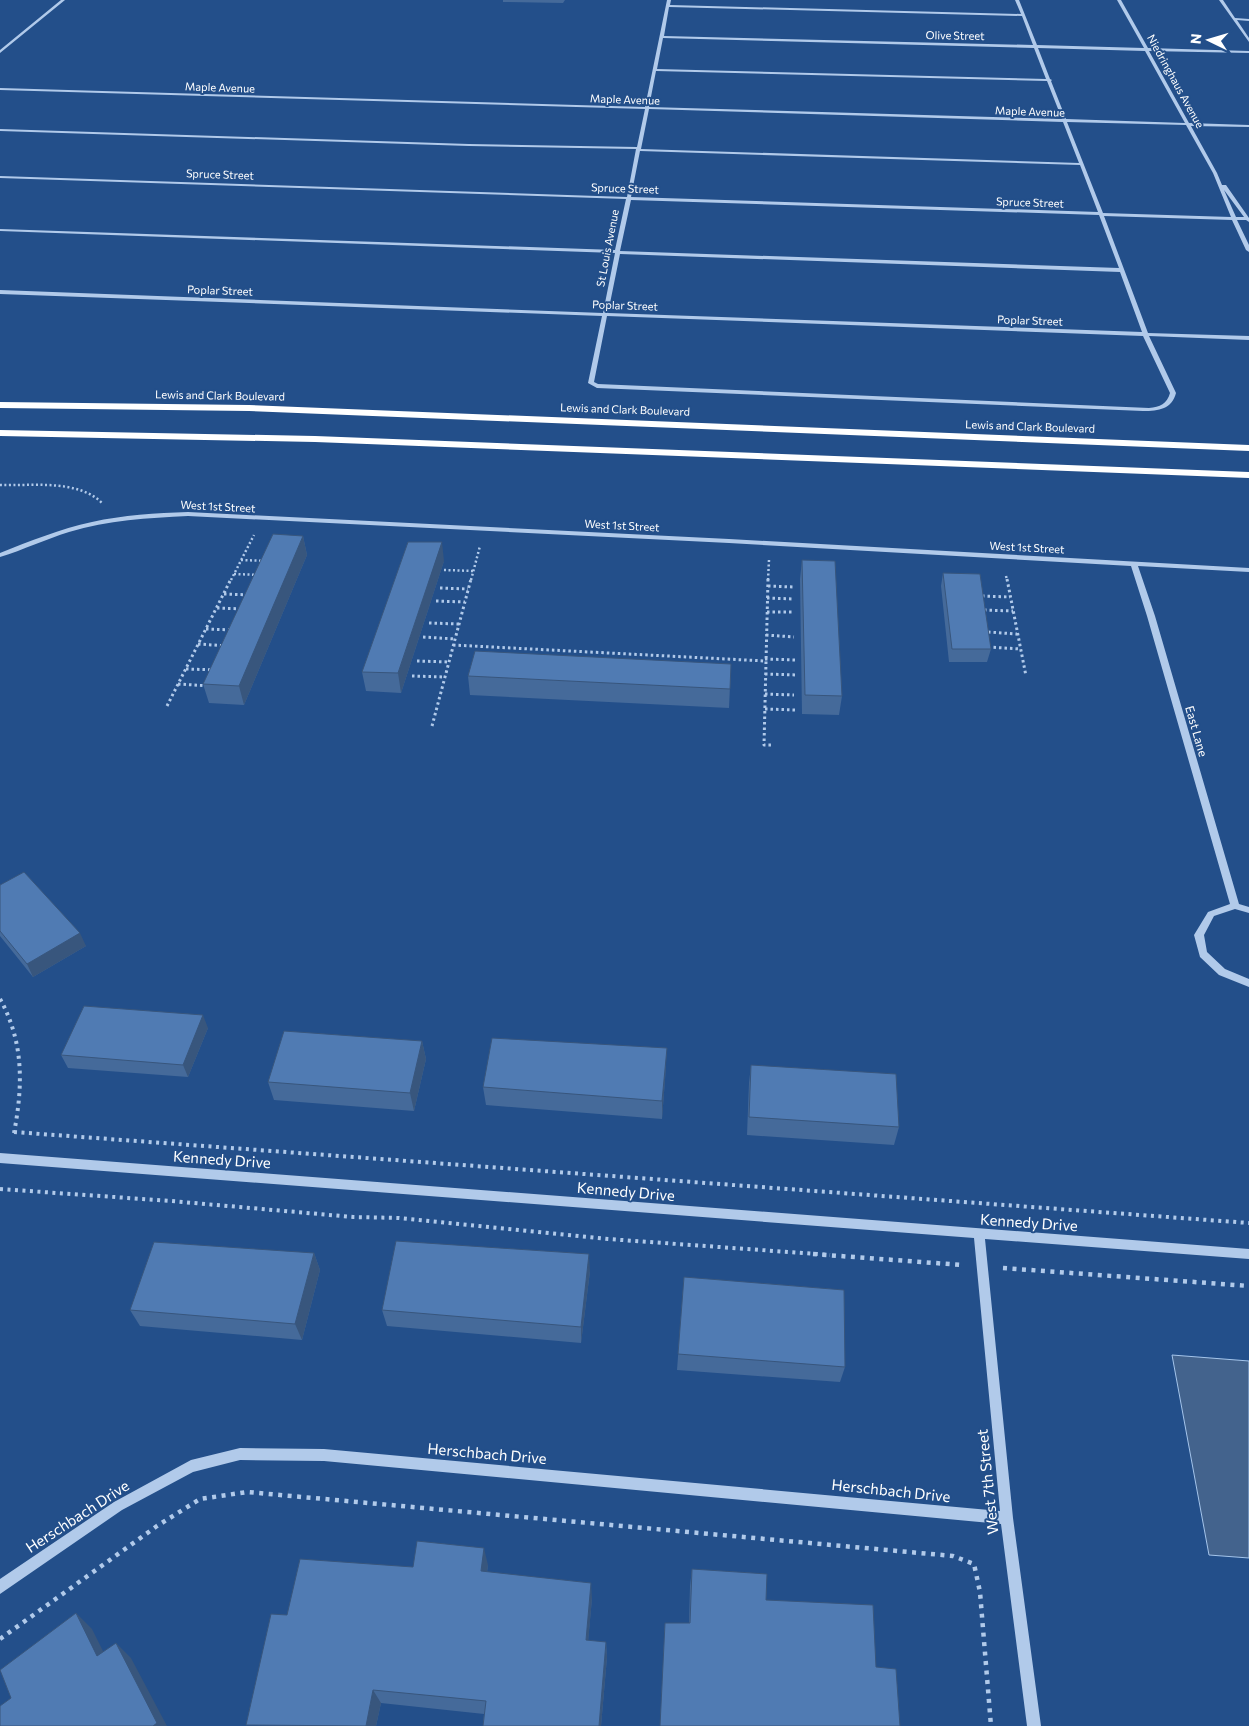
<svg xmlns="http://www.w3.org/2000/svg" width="1249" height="1726" viewBox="0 0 1249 1726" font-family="Commissioner,sans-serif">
  <rect width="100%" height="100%" fill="#234f8a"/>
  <!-- water -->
  <path fill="#43638d" stroke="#a5c5eb" d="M1172 1355 1249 1361V1558L1209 1555Z"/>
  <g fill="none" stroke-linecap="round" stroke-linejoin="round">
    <!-- path-far3 -->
    <path stroke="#b1caea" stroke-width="2.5" stroke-dasharray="2 2.5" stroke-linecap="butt" d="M0 485C31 486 78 479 102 503
      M241 560 269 561
      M444 570 474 571
      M234 574 262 575
      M1006 576 1007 580
      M231 580 254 535
      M471 580 480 546
      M768 580 769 560"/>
    <!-- path-far2 -->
    <path stroke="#b1caea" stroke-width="3" stroke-dasharray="2.5 3" stroke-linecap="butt" d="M768 579 764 745H773
      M1007 579 1026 676
      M768 586 794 587
      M440 588 468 589
      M224 594 253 595
      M982 596 1010 597
      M767 598 794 599
      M436 601 465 602
      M217 608 245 609
      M984 610 1013 611
      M767 612H794
      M429 623 459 624
      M206 629 235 630
      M988 632 1017 634
      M766 635 794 637
      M423 637 455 639
      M198 644 228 646
      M453 645 765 661
      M988 647 1021 649
      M765 659 796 660
      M417 661 449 662
      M186 669 217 670
      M765 674 798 675
      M412 676 445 677
      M178 684 210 686
      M765 694 794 695
      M167 706 231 579
      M765 709 796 710
      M432 726 471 579"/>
    <!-- path-far1 -->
    <path stroke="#b1caea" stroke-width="4" stroke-dasharray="3 4.5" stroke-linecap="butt" d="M0 999C24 1042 23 1086 14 1133
      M14 1132 1249 1223
      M0 1189 171 1201 353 1217 399 1218 608 1239 830 1255"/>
    <!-- path -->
    <path stroke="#b1caea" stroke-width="4.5" stroke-dasharray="4 5.5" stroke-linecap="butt" d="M813 1254 962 1265
      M1003 1268 1249 1286
      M0 1639 157 1526 200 1499 247 1492 953 1556 974 1564 980 1592 991 1726"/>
    <!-- minor -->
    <path fill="#b1caea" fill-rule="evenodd" d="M61 0H65L0 53V50Z
      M667 0H671L670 5 1021 14 1015 0H1019L1037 45 1144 48 1117 0H1121L1148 48 1249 51V53L1149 51 1189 123 1249 125V127L1191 126 1217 173 1222 185H1226L1249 218V222L1246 220H1237L1249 245V252L1246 250 1232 220 1104 216 1148 333 1249 336V340L1149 336 1176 393C1172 409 1159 411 1143 411L597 388 588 383 602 316 0 294V290L603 313 615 253 0 231V229L615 250 626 199 0 178V176L627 197 636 149 469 146 0 131V129L469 144 637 147 645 109 0 90V88L645 107ZM669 7 1022 16 1033 45 664 36ZM663 38 1034 48 1046 79 657 69ZM1038 48 1145 51 1185 123 1066 119 1051 81 1052 80 1050 79ZM656 71 1047 81 1062 119 649 107ZM649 109 1063 122 1079 163 641 149ZM1067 122 1186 125 1213 173 1231 217 1103 213ZM640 151 1080 165 1098 212 631 197ZM1224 190 1244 217H1236ZM631 200 1099 215 1119 268 620 251ZM620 254 1120 272 1142 332 608 313ZM607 316 1143 336 1170 393C1167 404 1160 407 1149 408L598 384 594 382Z
      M1219 0H1223L1235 18 1249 19V21L1237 20 1249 38V42Z
      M188 512 729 539 1249 568V572L1138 566 1155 616 1239 904 1249 907V913L1235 909 1214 916 1204 935 1207 952 1225 969 1249 979V987L1219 975 1200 957 1194 935 1208 912 1230 904 1147 616 1131 566 729 543 188 516C148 518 108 520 69 532 46 539 23 550 0 557V553C30 541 60 529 92 522 123 515 156 513 188 512Z
      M0 1153 1249 1249V1259L985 1239 1013 1518 1041 1726H1027L1001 1524 324 1461 240 1460 193 1472 122 1510 0 1594V1579L114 1502 191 1460 240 1448 324 1449 1000 1511 974 1238 0 1163Z"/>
    <!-- highway -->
    <path fill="#fff" fill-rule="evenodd" d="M0 402 249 405 1249 445V451L249 411 0 408Z
      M0 430 315 436 1249 472V478L315 442 0 436Z"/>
  </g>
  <!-- wall -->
  <path fill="#456a9a" d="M503 0H565L563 3 503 2Z
    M303 536 307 555 244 705 209 703 203 684Z
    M802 560 842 696 839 715 802 714 800 579Z
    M444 561 401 693 366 691 362 672Z
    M943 573 991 649 987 662H949L941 586Z
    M731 664 729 708 470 695 468 676Z
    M0 885 86 946 33 977 0 936Z
    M208 1028 188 1077 68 1068 61 1055Z
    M422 1041 426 1059 414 1111 274 1100 268 1082Z
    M751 1065 899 1127 894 1145 747 1135 749 1083Z
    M666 1066 662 1119 486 1105 483 1087Z
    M314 1253 320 1270 302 1340 140 1326 130 1310Z
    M590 1271 581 1343 387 1326 382 1310Z
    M684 1277 845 1367 840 1382 677 1370Z
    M488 1565 487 1572 592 1598 588 1641 606 1642 607 1657 601 1726H483L484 1714 381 1703 376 1726 246 1725 287 1615 413 1567Z
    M692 1569 766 1600 876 1667 900 1726H660L665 1623H689L690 1586Z"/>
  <!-- shaded-wall -->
  <path fill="#38567d" d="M303 536 307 555 244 705 239 686Z
    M442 542 444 561 401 693 398 673Z
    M80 933 86 946 33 977 27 964Z
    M203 1015 208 1028 188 1077 183 1065Z
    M422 1041 426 1059 414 1111 410 1093Z
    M667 1048 666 1066 662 1119V1101Z
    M314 1253 320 1270 302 1340 295 1324Z
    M589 1254 590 1271 581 1343V1327Z
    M484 1548 488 1565 485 1587 481 1571Z
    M591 1583 592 1598 587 1655 586 1640Z
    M76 1613 92 1629 113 1671 97 1656Z
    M606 1642 607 1657 601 1726H599Z
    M116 1643 131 1658 167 1726H153Z
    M373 1690 381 1703 376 1726H366Z"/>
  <!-- building -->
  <path fill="#507bb3" stroke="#38567d" d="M273 534 303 536 239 686 203 684Z
    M408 542H442L398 673 362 672Z
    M802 560 835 561 842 696 805 695Z
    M943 573 980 574 991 649H952Z
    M475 651 731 664 730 689 468 676Z
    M24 872 80 933 27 964 0 931V885Z
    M84 1006 203 1015 183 1065 61 1055Z
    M284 1031 422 1041 410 1093 268 1082Z
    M492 1038 667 1048 662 1101 483 1087Z
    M751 1065 896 1074 899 1127 749 1117Z
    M396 1241 589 1254 581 1327 382 1310Z
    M154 1242 314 1253 295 1324 130 1310Z
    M684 1277 844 1290 845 1367 678 1354Z
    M417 1541 484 1548 481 1571 591 1583 586 1640 606 1642 599 1726H483L486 1701 373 1690 366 1726 246 1725 271 1614 287 1615 300 1559 413 1567Z
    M692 1569 767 1574 766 1600 873 1605 876 1667 896 1669 900 1726H660L665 1623H690Z
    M76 1613 97 1656 116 1643 157 1723 153 1726H0V1706L11 1698 0 1670Z"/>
  <g text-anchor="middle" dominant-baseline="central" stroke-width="4" stroke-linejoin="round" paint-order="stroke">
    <!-- far-street labels -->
    <g font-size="11" fill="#fff" stroke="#234f8a">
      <text transform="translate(955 35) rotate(1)">Olive Street</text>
      <text transform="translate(1176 81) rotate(61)">Niedringhaus Avenue</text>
      <text transform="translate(220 87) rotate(2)">Maple Avenue</text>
      <text transform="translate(625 99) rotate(2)">Maple Avenue</text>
      <text transform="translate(1030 111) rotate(2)">Maple Avenue</text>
      <text transform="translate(220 174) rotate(2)">Spruce Street</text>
      <text transform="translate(625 188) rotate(2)">Spruce Street</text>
      <text transform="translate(1030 202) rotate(2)">Spruce Street</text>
      <text transform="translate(607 248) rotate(-79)">St Louis Avenue</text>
      <text transform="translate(220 290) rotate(2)">Poplar Street</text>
      <text transform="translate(625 305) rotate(2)">Poplar Street</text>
      <text transform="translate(1030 320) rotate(2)">Poplar Street</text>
      <text transform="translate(220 395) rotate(1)">Lewis and Clark Boulevard</text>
      <text transform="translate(625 409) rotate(2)">Lewis and Clark Boulevard</text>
      <text transform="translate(1030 426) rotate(2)">Lewis and Clark Boulevard</text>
      <text transform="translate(218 506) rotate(3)">West 1st Street</text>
      <text transform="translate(622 525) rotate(3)">West 1st Street</text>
      <text transform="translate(1027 547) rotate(3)">West 1st Street</text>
    </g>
    <!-- street labels -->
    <g font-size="12" fill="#fff" stroke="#234f8a">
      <text transform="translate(1197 731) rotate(74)">East Lane</text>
    </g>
    <!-- near-street labels -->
    <g font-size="15" fill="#fff" stroke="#234f8a">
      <text transform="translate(222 1159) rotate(4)">Kennedy Drive</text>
      <text transform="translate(626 1191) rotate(5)">Kennedy Drive</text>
      <text transform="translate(1029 1222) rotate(4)">Kennedy Drive</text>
      <text transform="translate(487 1453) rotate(5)">Herschbach Drive</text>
      <text transform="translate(987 1482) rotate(-96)">West 7th Street</text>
      <text transform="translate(891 1490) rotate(6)">Herschbach Drive</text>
      <text transform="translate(77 1516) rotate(-33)">Herschbach Drive</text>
    </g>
  </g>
  <!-- north arrow -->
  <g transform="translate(1209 40) rotate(275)" stroke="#234f8a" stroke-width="4" paint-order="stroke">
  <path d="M0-4L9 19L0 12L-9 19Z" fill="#ffffff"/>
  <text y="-8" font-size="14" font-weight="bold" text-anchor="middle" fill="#ffffff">N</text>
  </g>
</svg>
